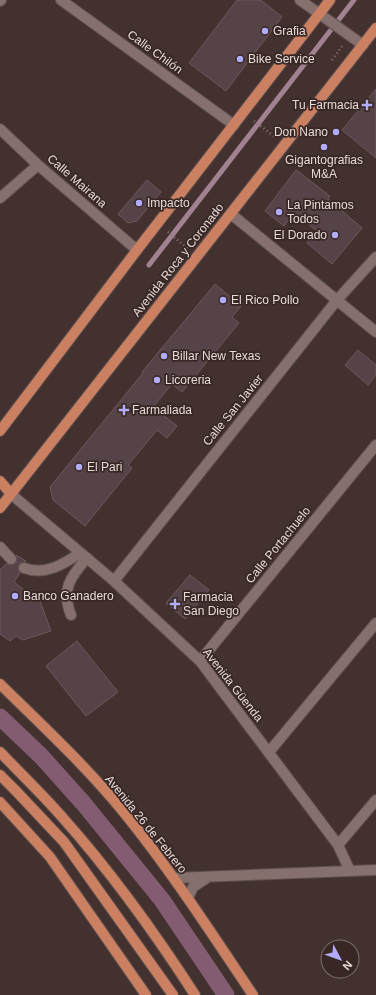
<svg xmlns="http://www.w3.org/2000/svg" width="376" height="995" viewBox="0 0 376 995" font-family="Arial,sans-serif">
  <rect width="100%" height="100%" fill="#43312f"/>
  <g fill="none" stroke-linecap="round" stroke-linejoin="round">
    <!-- stream -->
    <path stroke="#a18291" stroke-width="5" d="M149 265 354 0"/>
    <!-- canal -->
    <path stroke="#845c72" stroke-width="17" d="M0 717 41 756 84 804 162 900 226 995"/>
  </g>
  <!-- building -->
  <path fill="#564347" stroke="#6d585c" d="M237 0H261L282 17 226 91 189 63Z
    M376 89V158L342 130Z
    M296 170 330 196 328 199 362 228 332 264 307 243 317 231 294 213 284 226 265 211Z
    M147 180 161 192 137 221 128 223 118 214Z
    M215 284 241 306 232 317 239 323 182 392 172 384 153 407 177 426 167 438 157 430 128 465 132 468 85 526 53 500 50 487 143 373 142 372Z
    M358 350 376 365V375L368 385 345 365Z
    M16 555 26 561 19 564 18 569 20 573 14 582 33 597 37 593 51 631 23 640 16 636 10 641 0 634V570L6 564 12 565 16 563 17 561Z
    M190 575 209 590 185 619 166 603Z
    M77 641 118 692 86 716 46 666Z"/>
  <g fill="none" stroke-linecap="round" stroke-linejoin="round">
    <!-- service casing -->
    <g stroke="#5e4f4d" stroke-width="12">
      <path id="service" d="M0 547 11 559
        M24 568C45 576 64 564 80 553
        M71 615C61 590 70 577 87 558"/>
    </g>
    <!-- minor casing -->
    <g stroke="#5e4f4d" stroke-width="12">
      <path id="minor" d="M61 0 234 125
        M300 0 363 45
        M0 1 1 0
        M0 129 38 165 137 250
        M0 198 38 165
        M231 214 376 332
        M11 494 114 581 200 661 338 845 350 871
        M114 581 337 300 376 257
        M200 661 376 445
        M269 752 376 623
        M338 845 376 800
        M174 878 376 870
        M188 898 193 887 208 877"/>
    </g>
    <!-- primary casing -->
    <g stroke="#5e4f4d" stroke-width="12">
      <path id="primary" d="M0 431 137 250 330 0
        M0 481 11 494
        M0 508 376 28
        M0 684C43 726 88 768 126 815 172 872 212 934 253 995
        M0 752C21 774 43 795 63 818 112 873 155 933 195 995
        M0 775 16 791 64 842 173 995
        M0 802 50 857 146 995"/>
    </g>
    <!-- path -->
    <path stroke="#887977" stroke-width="2.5" stroke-dasharray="1 3" stroke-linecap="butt" d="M332 60 343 45
      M254 121 275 137
      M168 232 188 249"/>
    <!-- service -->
    <use href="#service" stroke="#85706e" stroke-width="10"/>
    <!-- minor -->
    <use href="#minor" stroke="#85706e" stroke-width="10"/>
    <!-- primary -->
    <use href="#primary" stroke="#cb8161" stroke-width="10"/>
  </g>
  <!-- markers -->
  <g fill="#b2adfa" stroke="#382725" stroke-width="1.5">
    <circle cx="265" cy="31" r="4"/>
    <circle cx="240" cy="59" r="4"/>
    <path d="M365 99h4v4h4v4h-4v4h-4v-4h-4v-4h4z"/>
    <circle cx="336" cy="132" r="4"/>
    <circle cx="324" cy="147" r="4"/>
    <circle cx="139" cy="203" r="4"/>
    <circle cx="279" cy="212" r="4"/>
    <circle cx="335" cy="235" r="4"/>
    <circle cx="223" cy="300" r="4"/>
    <circle cx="164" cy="356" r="4"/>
    <circle cx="157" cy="380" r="4"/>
    <path d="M122 404h4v4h4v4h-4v4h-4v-4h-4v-4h4z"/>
    <circle cx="79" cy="467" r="4"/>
    <circle cx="15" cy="596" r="4"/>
    <path d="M173 598h4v4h4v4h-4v4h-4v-4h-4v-4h4z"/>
  </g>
  <g text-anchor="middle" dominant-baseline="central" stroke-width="3.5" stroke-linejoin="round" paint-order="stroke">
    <!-- poi labels -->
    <g font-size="12" fill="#e6dad8" stroke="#382725" text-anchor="start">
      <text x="273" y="31">Grafia</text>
      <text x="248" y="59">Bike Service</text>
      <text x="359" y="105" text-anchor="end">Tu Farmacia</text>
      <text x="328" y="132" text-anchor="end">Don Nano</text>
      <text x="324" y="160" text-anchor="middle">Gigantografias<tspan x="324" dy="14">M&amp;A</tspan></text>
      <text x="147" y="203">Impacto</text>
      <text x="287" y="205">La Pintamos<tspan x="287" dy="14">Todos</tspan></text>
      <text x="327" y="235" text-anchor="end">El Dorado</text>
      <text x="231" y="300">El Rico Pollo</text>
      <text x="172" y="356">Billar New Texas</text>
      <text x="165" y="380">Licoreria</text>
      <text x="132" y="410">Farmaliada</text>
      <text x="87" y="467">El Pari</text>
      <text x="23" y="596">Banco Ganadero</text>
      <text x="183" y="597">Farmacia<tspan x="183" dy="14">San Diego</tspan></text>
    </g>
    <!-- street labels -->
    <g font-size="12" fill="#e6dad8" stroke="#382725">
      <text transform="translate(155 52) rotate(36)">Calle Chilón</text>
      <text transform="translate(77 181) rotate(41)">Calle Mairana</text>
      <text transform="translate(178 260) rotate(-52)">Avenida Roca y Coronado</text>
      <text transform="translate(233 410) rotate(-51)">Calle San Javier</text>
      <text transform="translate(278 545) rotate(-51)">Calle Portachuelo</text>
      <text transform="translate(233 685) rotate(52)">Avenida Güenda</text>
      <text transform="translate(146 824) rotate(51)">Avenida 26 de Febrero</text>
    </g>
  </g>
  <!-- north arrow -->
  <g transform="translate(340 959) rotate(131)"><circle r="19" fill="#382725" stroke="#7e6f6d"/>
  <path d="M0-3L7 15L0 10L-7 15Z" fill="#b2adfa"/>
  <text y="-6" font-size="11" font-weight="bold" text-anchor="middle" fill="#e6dad8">N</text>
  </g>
</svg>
